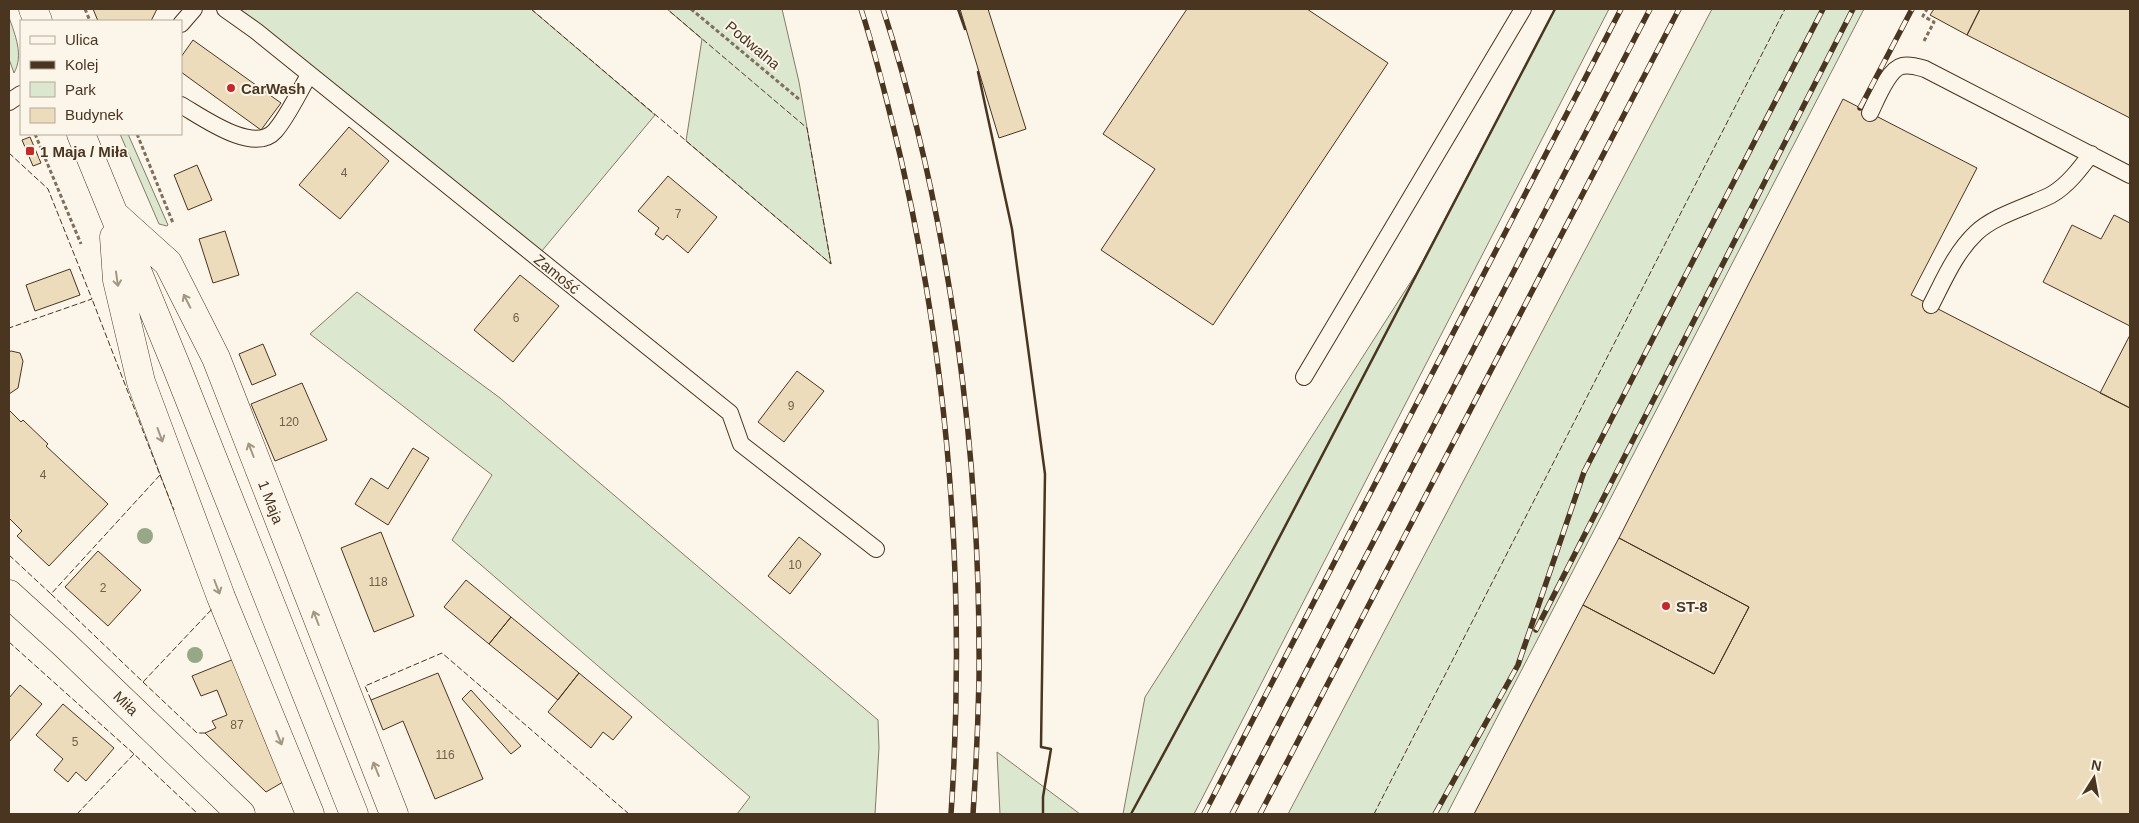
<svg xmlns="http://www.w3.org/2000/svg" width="2139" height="823" viewBox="0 0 2139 823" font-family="Arial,sans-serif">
  <rect width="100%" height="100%" fill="#fbf6e9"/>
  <!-- green -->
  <path fill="#dce7d0" stroke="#887966" d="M240 9H531L655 115 541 252Z
    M667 9H782L799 82 831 264 686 141 702 39Z
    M1555 9H1609L1194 814H1123L1145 697 1417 272Z
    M1712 9H1864L1447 814H1288Z
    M9 17C15 35 24 55 14 73L9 59Z
    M120 134H128L168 225 167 226 159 224Z
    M357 292 500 398 878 720 879 748 875 814H737L750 797 452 540 492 475 310 334Z
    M997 752 1080 814H1000Z"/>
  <!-- building -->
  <path fill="#ecdcbc" stroke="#4a3520" d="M93 9H157L151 21H98Z
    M960 9H988L1026 129 999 138Z
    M1187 9H1307L1388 63 1213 325 1101 250 1155 169 1103 134Z
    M1934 9H1980L1967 35 1930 15Z
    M1980 9H2130V118L1967 35Z
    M193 40 281 103 261 130 181 72V57Z
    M1843 99 1977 168 1911 295 2130 408V814H1474L1583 605 1714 674 1749 607 1619 538Z
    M349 127 389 161 340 219 299 185Z
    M30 137 41 163 33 166 22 140Z
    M197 165 212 200 188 210 174 175Z
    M668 176 717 217 688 253 667 235 663 240 655 234 659 228 638 211Z
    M2114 215 2130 223V326L2043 282 2072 225 2101 239Z
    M225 231 239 275 213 283 199 239Z
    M70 269 80 295 35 311 26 285Z
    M520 275 559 306 513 362 474 330Z
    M2130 335V408L2100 393Z
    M263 344 276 375 252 385 239 354Z
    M11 351 20 353 23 361 18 388 9 394V352Z
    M797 371 824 391 784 442 758 422Z
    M302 383 327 440 275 461 251 404Z
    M9 410 21 422 23 420 48 444 46 446 108 504 49 566 17 536 22 531 9 518Z
    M413 448 429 458 388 525 355 504 371 478 388 489Z
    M381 532 414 616 374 632 341 548Z
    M799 537 821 554 790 594 768 576Z
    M1619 538 1749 607 1714 674 1583 605Z
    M98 551 141 590 108 626 65 587Z
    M466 580 511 617 489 644 444 607Z
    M511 617 579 673 558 700 489 644Z
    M234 659 283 782 266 792 205 733 216 728 212 721 227 715 217 690 201 696 192 676Z
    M438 673 483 779 435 799 403 721 383 730 371 700Z
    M579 673 632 717 613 740 603 732 591 748 548 712Z
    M20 685 42 704 9 742V698Z
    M471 690 521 746 511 754 462 699Z
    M63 704 114 748 86 781 76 772 68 782 54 770 63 759 36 735Z"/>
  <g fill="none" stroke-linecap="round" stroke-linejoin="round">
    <!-- lane casing -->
    <g stroke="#4a3520" stroke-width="18">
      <path id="lane" d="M225 9 256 31 730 413 741 444 876 549
        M181 24 194 9
        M9 102 21 94
        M181 105C202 117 254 155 275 131 288 116 299 92 309 75
        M1870 113C1876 101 1888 69 1902 66 1910 64 1918 67 1925 69L2130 175
        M1931 305C1944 280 1955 253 1976 233 1995 215 2027 207 2051 195 2067 186 2080 169 2091 154
        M1304 377 1523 9"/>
    </g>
    <!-- street casing -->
    <g stroke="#4a3520" stroke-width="29">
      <path id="street" d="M9 594 64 644 241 814"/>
    </g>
    <!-- secondary casing -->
    <g stroke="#4a3520" stroke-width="29">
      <path id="secondary" d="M33 9 38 21
        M81 134 177 368 354 814
        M117 217 168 263 216 358 394 814
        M114 237 117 280 141 382 221 597 310 814"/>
    </g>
    <!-- path -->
    <path stroke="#7f6f5c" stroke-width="3" stroke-dasharray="4 2.5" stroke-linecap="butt" d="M85 9 90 21
      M691 9 800 100
      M1924 41 1934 22 1923 16 1927 9
      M35 134 81 244
      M137 134 173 223"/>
    <!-- lane -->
    <use href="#lane" stroke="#fbf6e9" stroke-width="16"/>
    <!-- street -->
    <use href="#street" stroke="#fbf6e9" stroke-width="28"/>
    <!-- secondary -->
    <use href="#secondary" stroke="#fbf6e9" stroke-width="28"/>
    <!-- rail casing -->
    <g stroke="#4a3520" stroke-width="5.5">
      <path id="rail" d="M861 9C877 58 889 109 901 159 950 374 966 595 951 814
        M883 9C951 219 981 459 979 679 978 724 976 769 973 814
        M1860 108 1912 9
        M1536 630 1853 9
        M1204 814 1621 9
        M1232 814 1650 9
        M1260 814 1679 9
        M1435 814 1518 665 1584 472 1823 9"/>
    </g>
    <!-- rail -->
    <use href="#rail" stroke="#fbf6e9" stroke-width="4" stroke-dasharray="11" stroke-linecap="butt"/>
    <!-- fence -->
    <path stroke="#4a3520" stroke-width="1" stroke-dasharray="6 2.5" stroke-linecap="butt" d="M531 9 831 264 807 128 667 9
      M9 153 48 189 92 299 9 328
      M160 475 174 510
      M9 555 51 594 160 475 92 299
      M51 594 143 682 213 608
      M9 642 134 754
      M143 682 197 733H205
      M371 700 365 686 442 653 629 814
      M77 814 134 754 198 814
      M1374 814 1785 9"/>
    <!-- wall -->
    <path stroke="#4a3520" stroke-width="2.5" d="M958 9 965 29
      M978 72 1012 229 1045 474 1041 747 1051 749 1043 797V814
      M1131 814 1242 609 1555 9"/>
  </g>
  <!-- trees -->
  <g fill="#96a887">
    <circle cx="145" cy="536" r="8"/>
    <circle cx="195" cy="655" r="8"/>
  </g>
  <!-- one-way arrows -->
  <defs><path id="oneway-shaft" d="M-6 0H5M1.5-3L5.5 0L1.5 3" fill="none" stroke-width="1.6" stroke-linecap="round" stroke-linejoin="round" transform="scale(1.25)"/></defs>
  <g stroke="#a29684">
    <use href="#oneway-shaft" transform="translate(117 279) rotate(82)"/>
    <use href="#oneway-shaft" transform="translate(187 301) rotate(-117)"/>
    <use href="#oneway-shaft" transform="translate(160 435) rotate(70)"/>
    <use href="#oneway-shaft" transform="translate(251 450) rotate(-111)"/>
    <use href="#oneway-shaft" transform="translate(217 587) rotate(69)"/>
    <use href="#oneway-shaft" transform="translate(316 618) rotate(-111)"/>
    <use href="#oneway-shaft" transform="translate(279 738) rotate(68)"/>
    <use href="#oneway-shaft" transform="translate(376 769) rotate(-112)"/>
  </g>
  <!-- markers -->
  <g fill="#c62828" stroke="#fbf6e9" stroke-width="2">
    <circle cx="231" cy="88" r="5"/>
    <rect x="25" y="146" width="10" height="10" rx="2.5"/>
    <circle cx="1666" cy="606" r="5"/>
  </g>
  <g text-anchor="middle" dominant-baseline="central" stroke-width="4" stroke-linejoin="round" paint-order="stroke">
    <!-- number labels -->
    <g font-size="12" fill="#725f47">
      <text x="344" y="173">4</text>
      <text x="678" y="214">7</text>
      <text x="516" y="318">6</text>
      <text x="791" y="406">9</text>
      <text x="289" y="422">120</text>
      <text x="43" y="475">4</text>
      <text x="795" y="565">10</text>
      <text x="378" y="582">118</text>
      <text x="103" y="588">2</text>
      <text x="237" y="725">87</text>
      <text x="75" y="742">5</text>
      <text x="445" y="755">116</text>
    </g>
    <!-- street labels -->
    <g font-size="15" fill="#4a3520" stroke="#fbf6e9">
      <text transform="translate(753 45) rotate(40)">Podwalna</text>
      <text transform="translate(557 274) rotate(39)">Zamość</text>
      <text transform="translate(271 502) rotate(69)">1 Maja</text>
      <text transform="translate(126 703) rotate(44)">Miła</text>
    </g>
    <!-- poi labels -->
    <g font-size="15" font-weight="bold" fill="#4a3520" stroke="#fbf6e9" text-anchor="start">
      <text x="241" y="88">CarWash</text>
      <text x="40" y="151">1 Maja / Miła</text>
      <text x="1676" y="606">ST-8</text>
    </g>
  </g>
  <!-- border -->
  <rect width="2139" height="823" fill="none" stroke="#4a3520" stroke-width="20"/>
  <!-- legend -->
  <rect x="20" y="20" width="162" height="115" fill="#fbf6e9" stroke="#b4a999"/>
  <rect x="30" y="36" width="25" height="8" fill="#fbf6e9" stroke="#b4a999"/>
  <text x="65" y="45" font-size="15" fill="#4a3520">Ulica</text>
  <rect x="30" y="61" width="25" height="8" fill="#4a3520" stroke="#b4a999"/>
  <text x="65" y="70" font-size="15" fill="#4a3520">Kolej</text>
  <rect x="30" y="82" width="25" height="15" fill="#dce7d0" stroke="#b4a999"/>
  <text x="65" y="95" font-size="15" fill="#4a3520">Park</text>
  <rect x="30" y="108" width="25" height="15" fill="#ecdcbc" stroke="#b4a999"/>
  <text x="65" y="120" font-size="15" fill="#4a3520">Budynek</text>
  <!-- north arrow -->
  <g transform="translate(2094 778) rotate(11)" stroke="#fbf6e9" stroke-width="4" paint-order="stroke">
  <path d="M0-4L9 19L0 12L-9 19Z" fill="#4a3520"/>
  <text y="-8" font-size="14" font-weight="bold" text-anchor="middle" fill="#4a3520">N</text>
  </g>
</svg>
